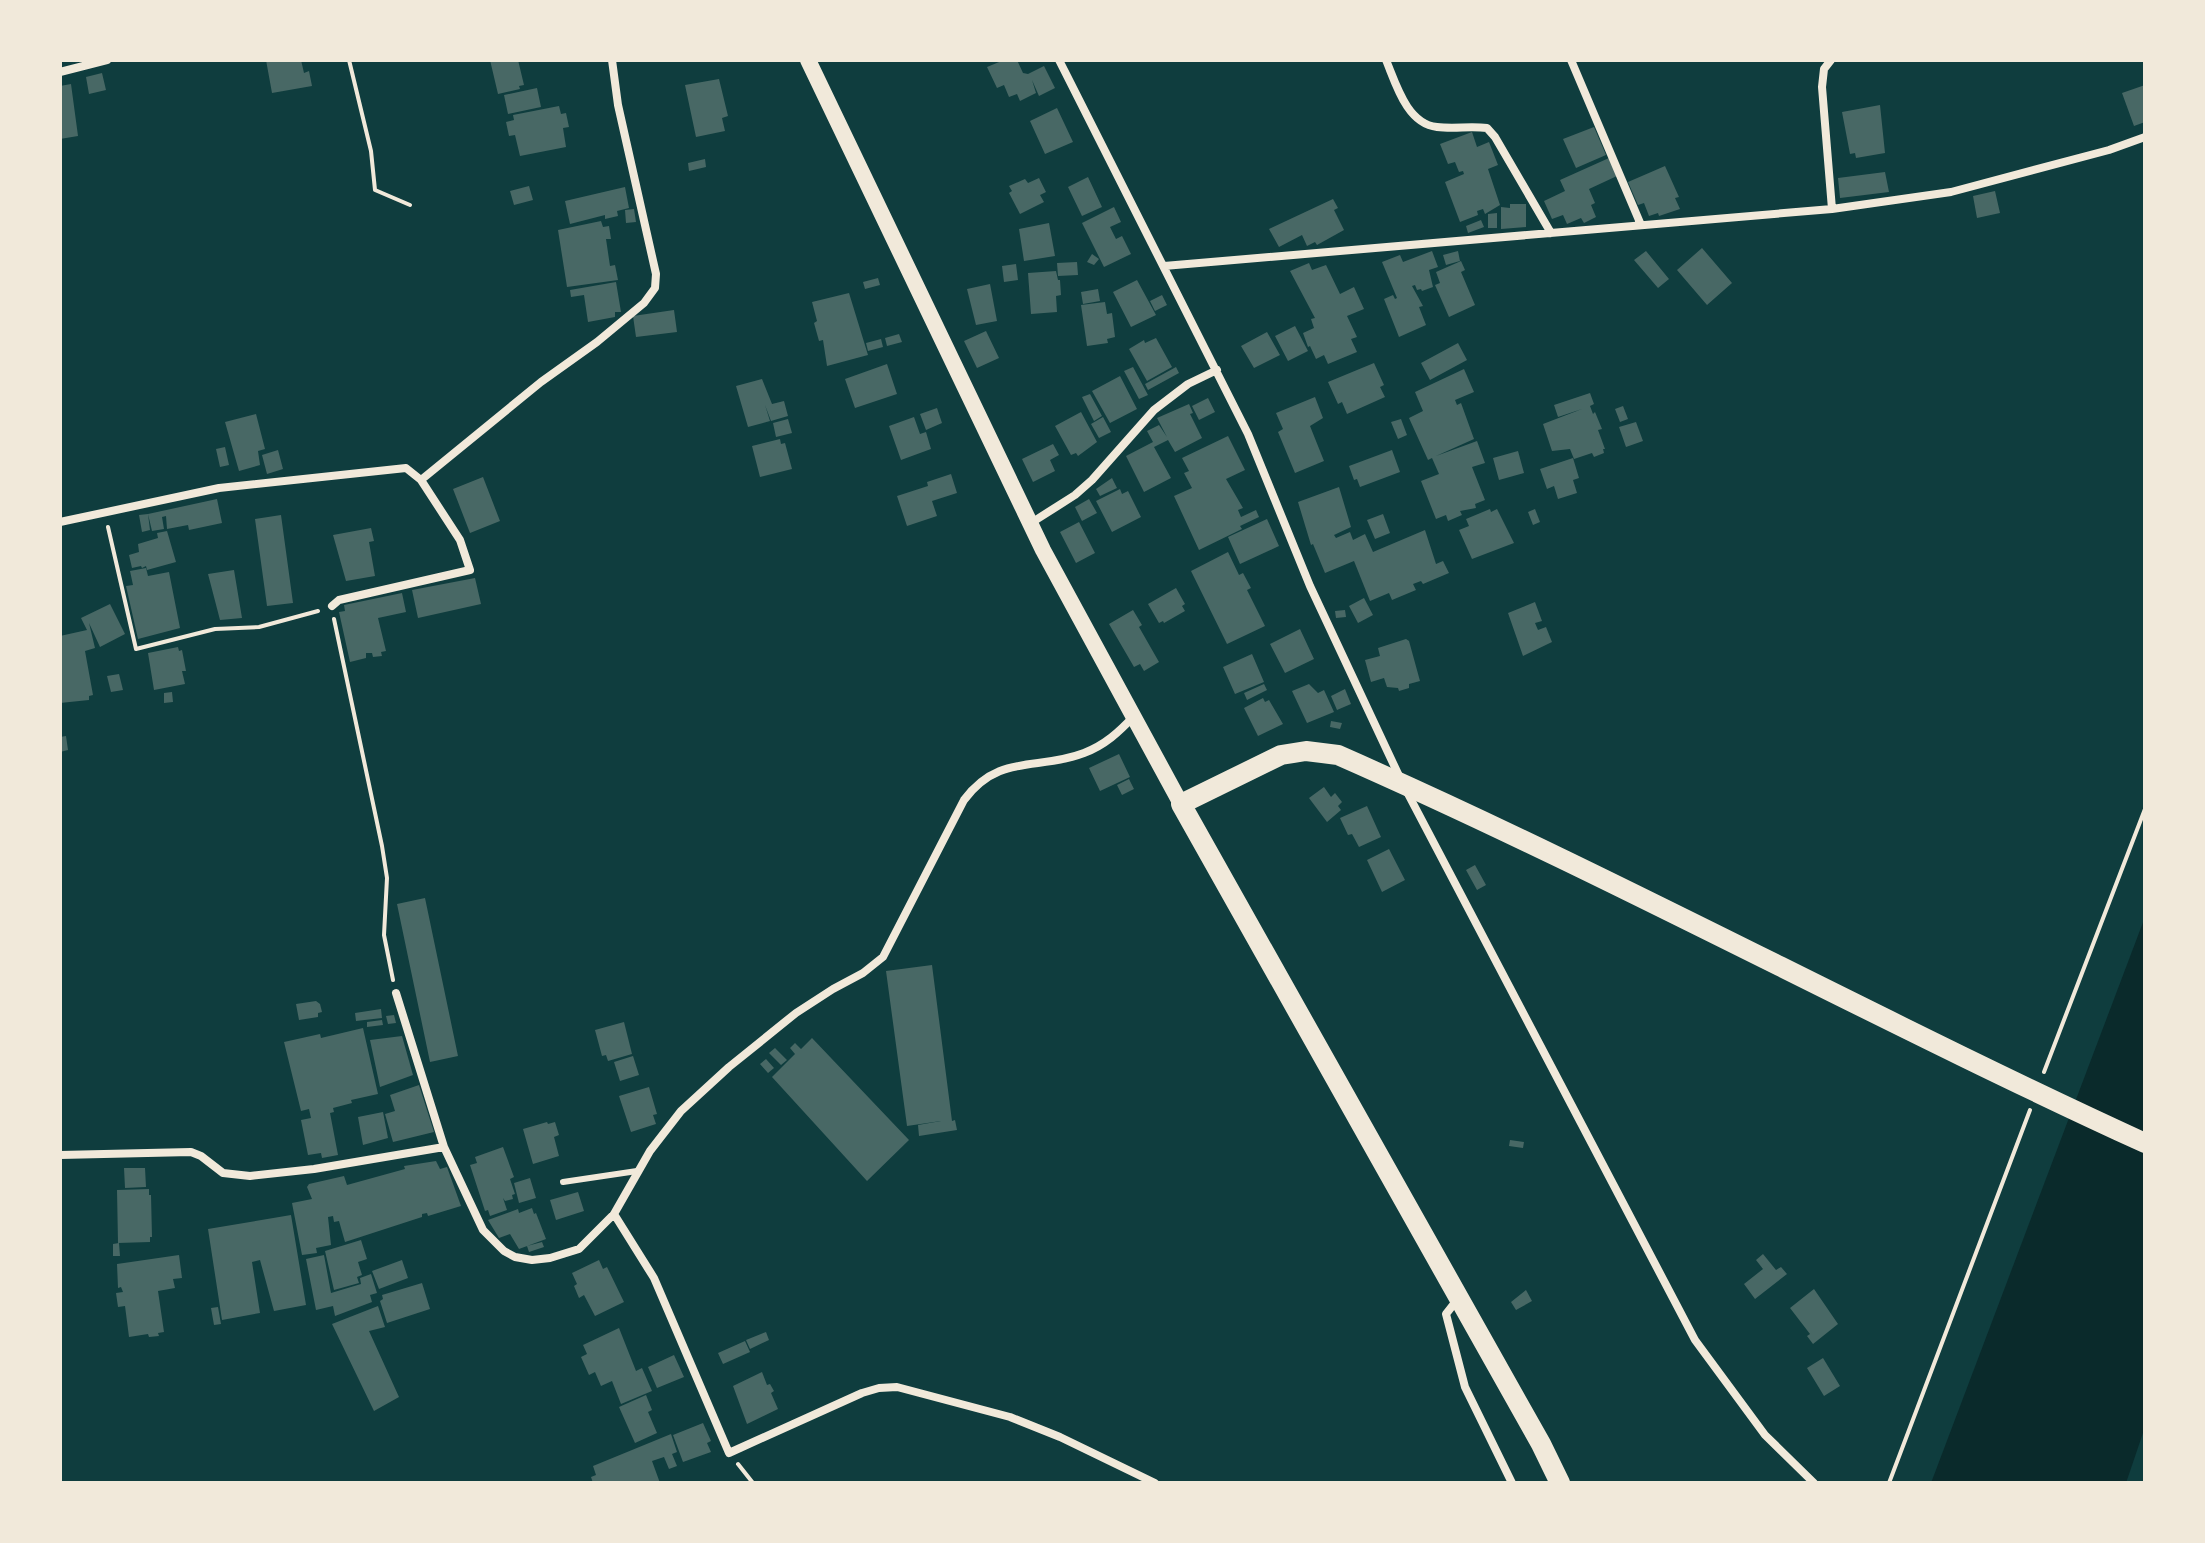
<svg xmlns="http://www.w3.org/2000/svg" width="2205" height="1543" viewBox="0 0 2205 1543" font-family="'Work Sans',sans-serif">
  <rect width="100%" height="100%" fill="#0f3d3e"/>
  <!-- water -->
  <path fill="#0a2a2b" d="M2145 917V1427L2126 1483H1931Z"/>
  <!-- building -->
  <path fill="#486865" d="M266 60H301L304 73 309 71 312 86 272 93Z
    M490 60H518L524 85 519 86 520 89 498 94Z
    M1004 60H1017L1023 73 1028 74 1044 66 1055 88 1039 96 1032 80 1036 93 1020 101 1017 94 1009 97 1004 85 997 88 987 67Z
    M102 73 106 90 89 94 86 77Z
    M719 79 728 116 722 118 725 131 696 137 685 85Z
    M71 84 78 136 60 139V86Z
    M2145 85V122L2134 126 2122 93Z
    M537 88 541 107 508 114 504 95Z
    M1880 105 1885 153 1856 158 1855 153 1850 154 1842 112Z
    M559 106 561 114 566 113 569 127 563 128 566 147 520 156 515 135 509 136 506 122 514 120 513 115Z
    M1057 108 1073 142 1045 154 1030 121Z
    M1594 127 1606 155 1576 168 1563 139Z
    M1472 132 1477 147 1489 142 1498 165 1488 169 1500 205 1485 214 1483 209 1477 211 1478 215 1460 222 1445 182 1464 174 1463 171 1459 172 1455 162 1448 164 1440 144Z
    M1609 158 1617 176 1589 189 1595 203 1591 205 1596 217 1584 223 1581 218 1567 224 1563 215 1552 219 1544 201 1565 191 1560 180Z
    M705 159 706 167 689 171 688 163Z
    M1665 166 1679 197 1675 198 1680 209 1659 216 1658 213 1649 216 1644 203 1638 205 1628 182Z
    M1885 172 1889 192 1840 198 1838 178Z
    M1088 177 1102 207 1082 216 1068 187Z
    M1039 178 1046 192 1040 195 1044 202 1020 214 1009 193 1012 191 1009 186 1025 179 1028 183Z
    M529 186 533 200 514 205 510 191Z
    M625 187 629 208 617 211 618 216 605 219V215L570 224 565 201Z
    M1995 191 2000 213 1977 218 1973 196Z
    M1333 199 1338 208 1334 210 1344 230 1317 245 1315 242 1307 246 1302 235 1279 247 1269 229Z
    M1510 204H1526V227L1501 229V207L1510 208Z
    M1114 207 1121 222 1110 227 1116 239 1122 236 1131 254 1104 267 1082 223Z
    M634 209 636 222 626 223 625 210Z
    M1497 213V228H1488V214Z
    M1481 220 1484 227 1468 233 1466 226Z
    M601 221 603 227 609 226 611 239H606L610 266 615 265 618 280 567 287 558 230Z
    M1049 223 1055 256 1024 261 1019 229Z
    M1702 248 1732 283 1707 305 1677 270Z
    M1432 251 1438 267 1429 270 1433 287 1422 291 1421 289 1417 290 1415 285 1412 286 1423 306 1419 307 1426 325 1399 337 1384 299 1393 295 1395 299 1397 298 1382 262 1400 255 1403 262Z
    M1458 251 1460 261 1446 265 1443 255Z
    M1646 251 1669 279 1658 288 1634 260Z
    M1092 254 1099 259 1094 265 1087 262Z
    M1461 261 1465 270 1461 272 1475 305 1449 317 1435 285 1440 283 1436 272Z
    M1077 262 1078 275 1058 276 1057 263Z
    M1309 263 1312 270 1326 265 1340 294 1354 287 1364 309 1347 316 1357 337 1351 339 1357 352 1328 364 1324 355 1316 359 1310 346 1308 347 1303 333 1314 328 1311 319 1315 318 1290 271Z
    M1016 264 1018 280 1004 282 1002 266Z
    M1056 271 1058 280H1060L1061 295 1056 296 1057 312 1031 314 1028 273Z
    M878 278 880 285 865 289 863 282Z
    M1137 280 1156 315 1131 327 1113 292Z
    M616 282 621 312H615V317L588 322 584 295 571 297 570 290Z
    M990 284 997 321 976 325 967 289Z
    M1098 289 1100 301 1083 304 1081 292Z
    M849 293 868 355 827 366 823 340 819 341 814 323 817 321 812 302Z
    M1162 295 1167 305 1155 311 1150 301Z
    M1105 302 1107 314 1112 313 1115 337 1107 339 1108 343 1087 346 1081 305Z
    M674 310 677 332 636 337 633 316Z
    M1295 326 1308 351 1288 361 1275 336Z
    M986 331 999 358 977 368 964 341Z
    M1267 332 1280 355 1254 368 1241 346Z
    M899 334 902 342 887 346 885 338Z
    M1156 338 1172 367 1147 381 1129 349 1144 340 1145 343Z
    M881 339 883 347 868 351 866 343Z
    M1458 343 1467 360 1430 380 1421 363Z
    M1374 363 1384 385 1380 387 1385 397 1347 414 1342 402 1338 404 1328 382Z
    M887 364 897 394 855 408 845 379Z
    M1133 367 1148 395 1139 399 1124 371Z
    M1176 367 1179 373 1148 390 1145 384Z
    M1464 369 1474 392 1455 400 1457 405 1461 403 1474 439 1436 456 1477 441 1485 463 1472 467 1485 500 1475 504 1476 508 1460 511 1462 515 1448 521 1446 515 1436 519 1421 481 1439 474 1432 458 1428 460 1409 418 1423 411 1415 392Z
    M1120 376 1137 409 1110 423 1092 391Z
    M762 379 772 404 784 401 788 416 771 421 765 405 770 421 748 427 736 386Z
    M1590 393 1594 404 1590 406 1593 414 1595 412 1602 429 1598 430 1605 449H1603L1604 453 1594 457 1592 453 1574 459 1570 449 1552 451 1543 424 1582 409 1558 417 1554 405Z
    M1090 394 1102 416 1094 421 1082 397Z
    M1315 397 1323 418 1310 426 1324 461 1295 473 1278 432 1283 429 1276 413Z
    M1208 398 1215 412 1199 420 1192 406Z
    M1189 404 1193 413 1190 414 1202 438 1175 452 1168 440 1154 447 1171 478 1144 492 1126 456 1153 442 1147 431 1159 425 1167 437 1157 418Z
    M1623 406 1628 419 1620 422 1615 409Z
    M937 408 942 423 926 430 920 414Z
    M1081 412 1097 442 1078 456 1076 453 1071 455 1055 426Z
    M256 414 265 449 258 451 260 465 239 471 225 422Z
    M914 417 920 434 926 432 931 449 901 460 889 426Z
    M1103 417 1111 432 1099 438 1091 424Z
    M788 419 792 433 776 437 773 423Z
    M1401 419 1407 435 1398 439 1391 422Z
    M1636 422 1643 441 1626 447 1619 427Z
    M1228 436 1245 470 1226 479 1243 508 1238 510 1241 517 1256 510 1259 517 1240 526 1242 529 1199 550 1174 496 1192 488 1184 473 1189 471 1182 458Z
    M780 439 781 444 785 443 792 469 760 477 752 446Z
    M1053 444 1059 455 1050 460 1055 471 1033 482 1022 459Z
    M225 447 229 465 220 467 216 449Z
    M278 450 283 469 267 474 262 455Z
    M1392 450 1400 472 1360 487 1357 479 1354 480 1349 466Z
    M1518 451 1524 473 1499 480 1493 458Z
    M1573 458 1579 478 1573 480 1577 493 1558 499 1554 486 1547 489 1540 469Z
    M951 474 957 493 932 501 937 516 907 526 897 496 928 486 927 482Z
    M483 477 500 521 470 533 453 489Z
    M1112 478 1117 488 1100 496 1096 489Z
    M1339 487 1351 527 1334 535 1336 538 1350 532 1353 540 1365 534 1373 552 1425 530 1436 564 1443 561 1449 573 1423 584 1421 581 1413 584 1416 590 1392 600 1389 593 1370 601 1354 561 1325 573 1313 544 1311 545 1298 502Z
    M1120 489 1122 494 1128 491 1141 517 1112 532 1096 501Z
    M217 499 222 523 189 530 188 525 167 529 166 516 162 517 164 529 152 531 148 514Z
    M1089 499 1097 513 1082 521 1075 507Z
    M1490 509 1491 512 1497 509 1514 543 1472 559 1459 530 1469 526 1466 519Z
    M1535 509 1540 522 1533 525 1528 512Z
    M148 514 150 530 142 532 139 515Z
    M1383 514 1390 533 1375 539 1367 520Z
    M281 515 293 603 267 606 255 519Z
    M1267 519 1279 546 1240 564 1228 537Z
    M1079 522 1095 553 1076 563 1060 532Z
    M371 528 374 541 369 542 375 576 346 581 333 535Z
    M167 531 176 562 147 570 146 566 142 568 141 566 132 568 129 555 139 552 138 544 158 538 157 533Z
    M1228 552 1239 575 1243 573 1251 588 1247 590 1265 626 1227 644 1191 571Z
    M146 568 148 576 169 572 180 628 138 639 126 586 133 585 130 571Z
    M234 570 242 618 220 620 208 574Z
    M475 578 481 604 418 618 412 590Z
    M1176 588 1185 604 1182 606 1185 611 1164 623 1163 621 1159 623 1148 604Z
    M402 593 406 612 378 618 386 651 381 652 382 656 373 657 372 653H366V658L350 662 339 612 345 611 344 605Z
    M1364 598 1373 615 1358 623 1349 606Z
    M1535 602 1542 621 1535 623 1538 630 1546 627 1552 642 1523 656 1508 613Z
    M110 604 125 634 100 647 89 623 95 648 85 651 93 695 89 696V700L60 703V636L87 630 81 618Z
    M1133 610 1142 625 1139 627 1159 662 1144 671 1140 664 1134 667 1109 624Z
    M1345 610 1346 617 1336 618 1335 611Z
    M1300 629 1314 659 1285 673 1270 644Z
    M1406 639 1409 641 1420 681 1409 684V688L1399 691 1398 688 1387 687 1384 678 1371 682 1365 660 1380 656 1378 648Z
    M178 647 179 651 182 650 186 671H182L185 684 154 690 148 653Z
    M1252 654 1264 682 1235 694 1223 667Z
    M119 674 123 690 111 692 107 676Z
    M1264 684 1267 690 1247 700 1244 693Z
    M1309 684 1318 693 1324 690 1334 712 1307 723 1292 691Z
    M1345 689 1351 704 1337 710 1331 696Z
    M172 692 173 702 164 703V693Z
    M1263 698 1265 702 1269 700 1283 724 1258 736 1244 708Z
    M1331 721 1342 723 1340 729 1330 727Z
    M66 736 68 750 60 752V737Z
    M1119 754 1130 777 1100 791 1089 768Z
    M1129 779 1134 789 1122 795 1117 785Z
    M1324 787 1331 797 1335 793 1342 802 1338 806 1341 810 1327 822 1309 798Z
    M1367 806 1381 837 1359 847 1352 834 1348 835 1340 818Z
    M1389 849 1405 880 1382 892 1367 860Z
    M1475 865 1486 885 1477 890 1466 870Z
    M425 898 458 1056 430 1062 397 904Z
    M932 965 952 1121 955 1120 957 1130 919 1136 918 1125 941 1121 907 1126 886 971Z
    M316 1001 320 1004 322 1012 318 1013V1017L299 1020 296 1004Z
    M381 1009 382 1018 356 1021 355 1013Z
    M394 1015 396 1023 388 1024 386 1016Z
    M382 1020 383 1025 367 1027V1022Z
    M624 1022 632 1054 608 1061 606 1055 602 1056 595 1030Z
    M363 1028 378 1094 351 1100 352 1103 333 1108 334 1112 330 1113 338 1155 322 1158 321 1153 308 1155 301 1120 311 1118 309 1109 301 1111 284 1042 320 1034 321 1038Z
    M402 1036 413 1075 380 1087 370 1040Z
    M812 1038 909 1140 867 1181 772 1077 795 1054 790 1048 795 1043 801 1049Z
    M775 1048 787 1060 781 1065 769 1053Z
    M633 1056 639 1075 620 1081 614 1062Z
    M766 1059 774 1068 768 1073 760 1064Z
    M419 1085 434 1132 393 1142 385 1114 395 1111 390 1095Z
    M649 1087 657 1114 653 1115 656 1124 631 1132 619 1096Z
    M383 1112 388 1138 363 1145 358 1117Z
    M547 1122 548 1124 555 1122 559 1135 554 1137 559 1156 533 1164 523 1129Z
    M1510 1140 1524 1142 1523 1148 1509 1146Z
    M503 1147 514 1177 510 1179 515 1194 512 1195 513 1199 505 1201 503 1198 507 1210 490 1216 488 1210 485 1211 470 1165 477 1163 475 1157Z
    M436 1161 440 1169 447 1167 461 1206 428 1216 427 1213 422 1214V1217L345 1242 339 1221 334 1222 333 1216 328 1217 331 1245 316 1248 317 1253 302 1255 292 1203 312 1199 307 1187 309 1184 344 1176 347 1185 405 1169 404 1166Z
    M124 1168H145L146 1187 125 1188Z
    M530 1178 536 1198 519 1203 514 1183Z
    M149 1189V1195H151L152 1237H150V1242L118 1243 117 1190Z
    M578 1192 584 1211 556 1220 550 1200Z
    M532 1208 534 1214 536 1213 546 1239 519 1249 510 1234 499 1238 488 1220 518 1209 519 1213Z
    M291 1215 306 1305 274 1311 260 1260 252 1262 260 1313 222 1320 208 1229Z
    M361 1240 367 1259 358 1262 362 1275 357 1277 359 1283 334 1290 325 1251Z
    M542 1242 544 1247 529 1252 527 1246Z
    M119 1243 120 1256H113V1244Z
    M1763 1254 1776 1270 1781 1267 1787 1274 1755 1299 1744 1284 1763 1269 1756 1260Z
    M179 1255 182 1278 173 1279 175 1288 158 1291 164 1332 158 1333 159 1336 149 1337 148 1334 129 1337 125 1306 118 1307 116 1293 123 1292 121 1287 118 1288 117 1264Z
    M324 1255 331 1293 361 1284 360 1278 371 1274 377 1293 370 1295 372 1302 335 1316 333 1306 316 1310 306 1259Z
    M402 1260 408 1278 379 1289 372 1271Z
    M599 1260 603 1269 607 1267 624 1302 595 1316 584 1295 579 1298 574 1286 577 1284 572 1273Z
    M422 1283 430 1309 387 1323 380 1301 383 1299 382 1295Z
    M1814 1289 1838 1324 1813 1344 1807 1336 1810 1334 1790 1308Z
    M1526 1290 1532 1301 1516 1310 1511 1302Z
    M378 1306 385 1327 369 1331 399 1397 374 1411 332 1324Z
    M218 1307 221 1324 214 1325 211 1308Z
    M619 1328 636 1371 642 1368 652 1391 621 1404 612 1381 601 1386 595 1372 589 1375 581 1357 587 1354 583 1345Z
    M766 1332 769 1340 750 1349 746 1340Z
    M745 1341 750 1352 723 1364 718 1353Z
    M674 1355 684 1377 657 1388 648 1367Z
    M1823 1358 1840 1386 1824 1396 1807 1368Z
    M762 1372 767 1385 770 1384 774 1391 771 1393 778 1409 747 1424 733 1386Z
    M646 1395 652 1410 648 1412 657 1433 635 1443 619 1407Z
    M703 1423 711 1441 707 1443 711 1452 683 1462 673 1435Z
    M671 1434 677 1452 672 1454 677 1466 669 1469 664 1457 652 1461 660 1483H593L591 1477 596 1475 593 1466Z"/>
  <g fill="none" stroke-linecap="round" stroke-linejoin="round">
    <!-- path -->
    <path stroke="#f1e9da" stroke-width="4" d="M349 60 371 151 375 190 410 205
      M108 527 136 649 215 629 259 627 318 611
      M334 619 382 846 387 878 384 935 393 980
      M2044 1072 2145 809
      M738 1464 753 1483
      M1889 1483 2030 1110"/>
    <!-- service -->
    <path stroke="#f1e9da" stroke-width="6" d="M563 1182 637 1171"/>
    <!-- minor -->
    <path stroke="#f1e9da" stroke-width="8" d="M1059 60 1248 434 1310 586 1400 778
      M1386 60C1396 84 1407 124 1437 127 1454 129 1470 126 1487 128L1495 137 1551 233
      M1571 60 1641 225
      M1831 60 1824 69 1822 87 1832 209
      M60 72 107 60
      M1164 266 1832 209 1951 192 2109 150 2145 137
      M60 522 219 488 406 468 421 480 541 382 597 342 644 303 655 288 656 274 618 105 612 60
      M1031 523 1075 495 1092 480 1154 410 1188 384 1217 370
      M332 606 339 600 470 570 460 540 421 480
      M1406 790 1695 1340 1765 1435 1814 1483
      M396 993 444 1147 483 1230 504 1251 515 1257 532 1260 550 1258 579 1249 614 1214 650 1151 681 1111 729 1067 796 1013 833 989 863 973 883 957 964 800C999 753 1037 771 1084 753 1105 745 1119 732 1134 716
      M60 1155 191 1152 201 1156 223 1173 250 1176 314 1169 444 1147
      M614 1214 654 1278 729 1453 862 1393 879 1388 897 1387 1010 1417 1060 1437 1155 1483
      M1457 1300 1446 1314 1465 1387 1512 1483"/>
    <!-- secondary -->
    <path stroke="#f1e9da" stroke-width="16" d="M808 60 1043 550 1181 804"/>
    <!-- primary -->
    <path stroke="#f1e9da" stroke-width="20" d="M1560 1483 1541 1444 1181 804 1281 755 1306 751 1338 755C1611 875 1874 1019 2145 1143"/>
  </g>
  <!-- border -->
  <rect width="2205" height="1543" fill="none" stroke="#f1e9da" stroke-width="124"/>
</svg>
